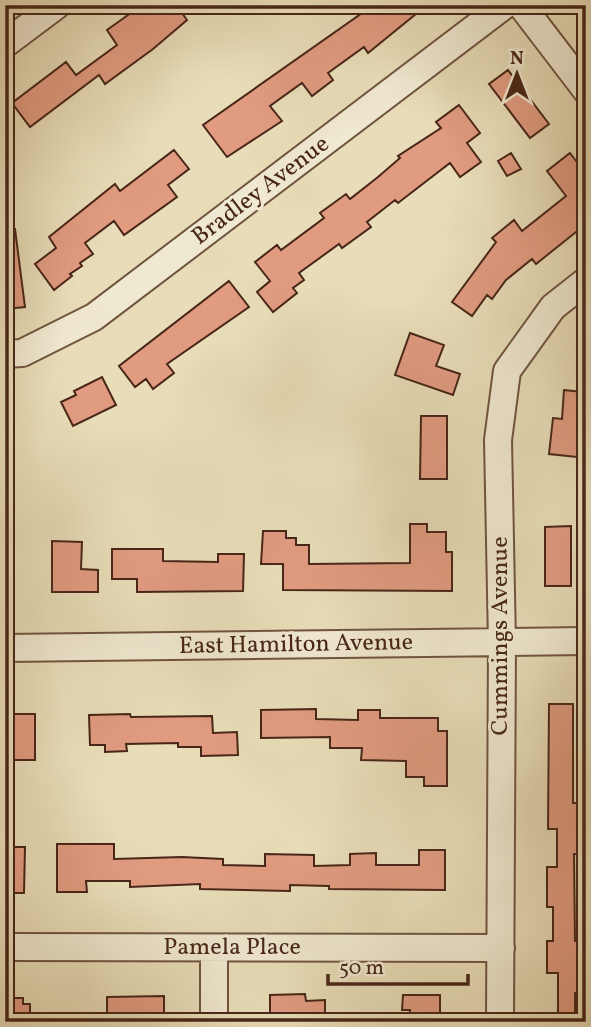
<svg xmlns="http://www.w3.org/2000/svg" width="591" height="1027" viewBox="0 0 591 1027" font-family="Vollkorn,serif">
  <rect width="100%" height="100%" fill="#e8ddb8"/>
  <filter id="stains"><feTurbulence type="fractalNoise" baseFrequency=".00286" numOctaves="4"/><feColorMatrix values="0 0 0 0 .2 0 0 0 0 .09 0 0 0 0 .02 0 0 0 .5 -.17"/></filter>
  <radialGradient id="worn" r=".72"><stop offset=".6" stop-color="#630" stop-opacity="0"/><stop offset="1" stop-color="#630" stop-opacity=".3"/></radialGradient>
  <!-- building -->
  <path fill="#e19b81" stroke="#482618" stroke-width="2" d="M142 5H192L182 13 187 20 153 49 105 84 99 75 30 127 12 103 66 62 76 75 117 45 107 30Z
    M355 5H427L368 53 364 47 328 73 333 80 312 96 302 83 270 106 282 121 227 157 203 125 362 13Z
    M508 70 549 124 530 138 489 84Z
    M459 105 480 133 467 143 481 162 460 177 450 163 398 203 395 200 367 222 371 227 342 248 339 244 299 273 304 280 293 288 297 293 273 312 257 292 270 281 255 262 277 245 281 250 324 218 320 213 346 194 350 199 378 177 400 158 398 156 441 128 436 122Z
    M174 150 189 169 168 185 177 197 124 235 114 221 85 243 93 254 80 263 82 266 70 274 72 276 54 290 35 264 56 248 49 237 115 184 120 191Z
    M511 153 521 169 507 176 498 161Z
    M570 153 586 174V224L536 264 532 259 506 280 492 299 487 295 472 316 452 302 496 242 492 238 514 220 522 231 566 196 547 171Z
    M5 229H15L25 307 5 309Z
    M229 281 249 307 167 364 174 373 153 389 146 379 135 387 119 366Z
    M410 333 444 345 436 366 460 374 453 395 395 375Z
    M102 377 116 405 73 426 61 402 76 395 74 391Z
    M564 390 583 392 577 457 549 454 553 418 562 419Z
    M421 416H447V479H420Z
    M410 524H427V532H446V552H452V591L283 590V564H261L263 531H286V538H296V545H309V564L410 563Z
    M571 526V586H545V527Z
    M52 541 82 542 81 569 98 570V592H52Z
    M112 549H163V561L218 562V554H244L243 591 137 592V579H112Z
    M549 704H573V803H578V839H586V854H574L575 941H586V973H581L580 993H575V1022H558V973H547V941H553V907H547V867H557V829H548Z
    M316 709V719L358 720V710H380V718H438V731H447V786H424V777H406V761L361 760 362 748H330V737L261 738V710Z
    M5 714H35V760H6Z
    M130 714 131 717 212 716 213 733 237 732 238 755 201 756V747H178V743L126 744 127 751 105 752V745H90L89 715Z
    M57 844H114V859L182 857 223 859V865L265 866V854L314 855V866L350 865V854L376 853V865H419V850H445V890L329 889V886L290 885V891L200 889V884L130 887V881H86L87 892H57Z
    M5 847H25L24 893H5Z
    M305 994 306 1001 325 1000V1022H270V995Z
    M403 995H440V1022H410V1010H402Z
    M164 996V1022H107V997Z
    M5 998H23V1004H30V1019H5Z"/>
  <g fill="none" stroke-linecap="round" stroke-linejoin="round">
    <!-- minor casing -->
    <g stroke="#705440" stroke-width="30">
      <path id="minor" d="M521 5 586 90
        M5 44 57 5
        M5 354 22 353 94 317 505 5
        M5 648 586 641
        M5 947 501 948
        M214 1022V948
        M500 1022 502 643 498 440 507 371 553 307 586 281"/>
    </g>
    <!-- minor -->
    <use href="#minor" stroke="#f0e9d1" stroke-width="26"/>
  </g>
  <g text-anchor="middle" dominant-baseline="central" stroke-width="6" stroke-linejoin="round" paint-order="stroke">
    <!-- street labels -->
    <g font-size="24" fill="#482618" stroke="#f0e9d1">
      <text transform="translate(261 191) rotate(-37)">Bradley Avenue</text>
      <text transform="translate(501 636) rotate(-90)">Cummings Avenue</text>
      <text transform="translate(296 645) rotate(-1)">East Hamilton Avenue</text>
      <text x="232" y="948">Pamela Place</text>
    </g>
  </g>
  <!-- margin -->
  <rect width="591" height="1027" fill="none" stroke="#e8ddb8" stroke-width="28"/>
  <rect x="7" y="7" width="577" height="1013" fill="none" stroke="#482618" stroke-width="3.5"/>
  <rect x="14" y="14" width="563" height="999" fill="none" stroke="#482618" stroke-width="2"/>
  <!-- north arrow -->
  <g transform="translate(517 74)" stroke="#f0e9d1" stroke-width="5" paint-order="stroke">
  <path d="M0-5L12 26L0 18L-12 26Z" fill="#482618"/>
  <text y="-10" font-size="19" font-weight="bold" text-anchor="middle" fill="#482618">N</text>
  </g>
  <!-- scale -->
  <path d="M328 974v10h140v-10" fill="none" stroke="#482618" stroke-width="3.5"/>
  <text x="339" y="974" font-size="21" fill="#482618" stroke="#f0e9d1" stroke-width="5" paint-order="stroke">50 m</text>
  <rect width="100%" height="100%" filter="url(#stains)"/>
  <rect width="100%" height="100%" fill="url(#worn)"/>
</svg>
